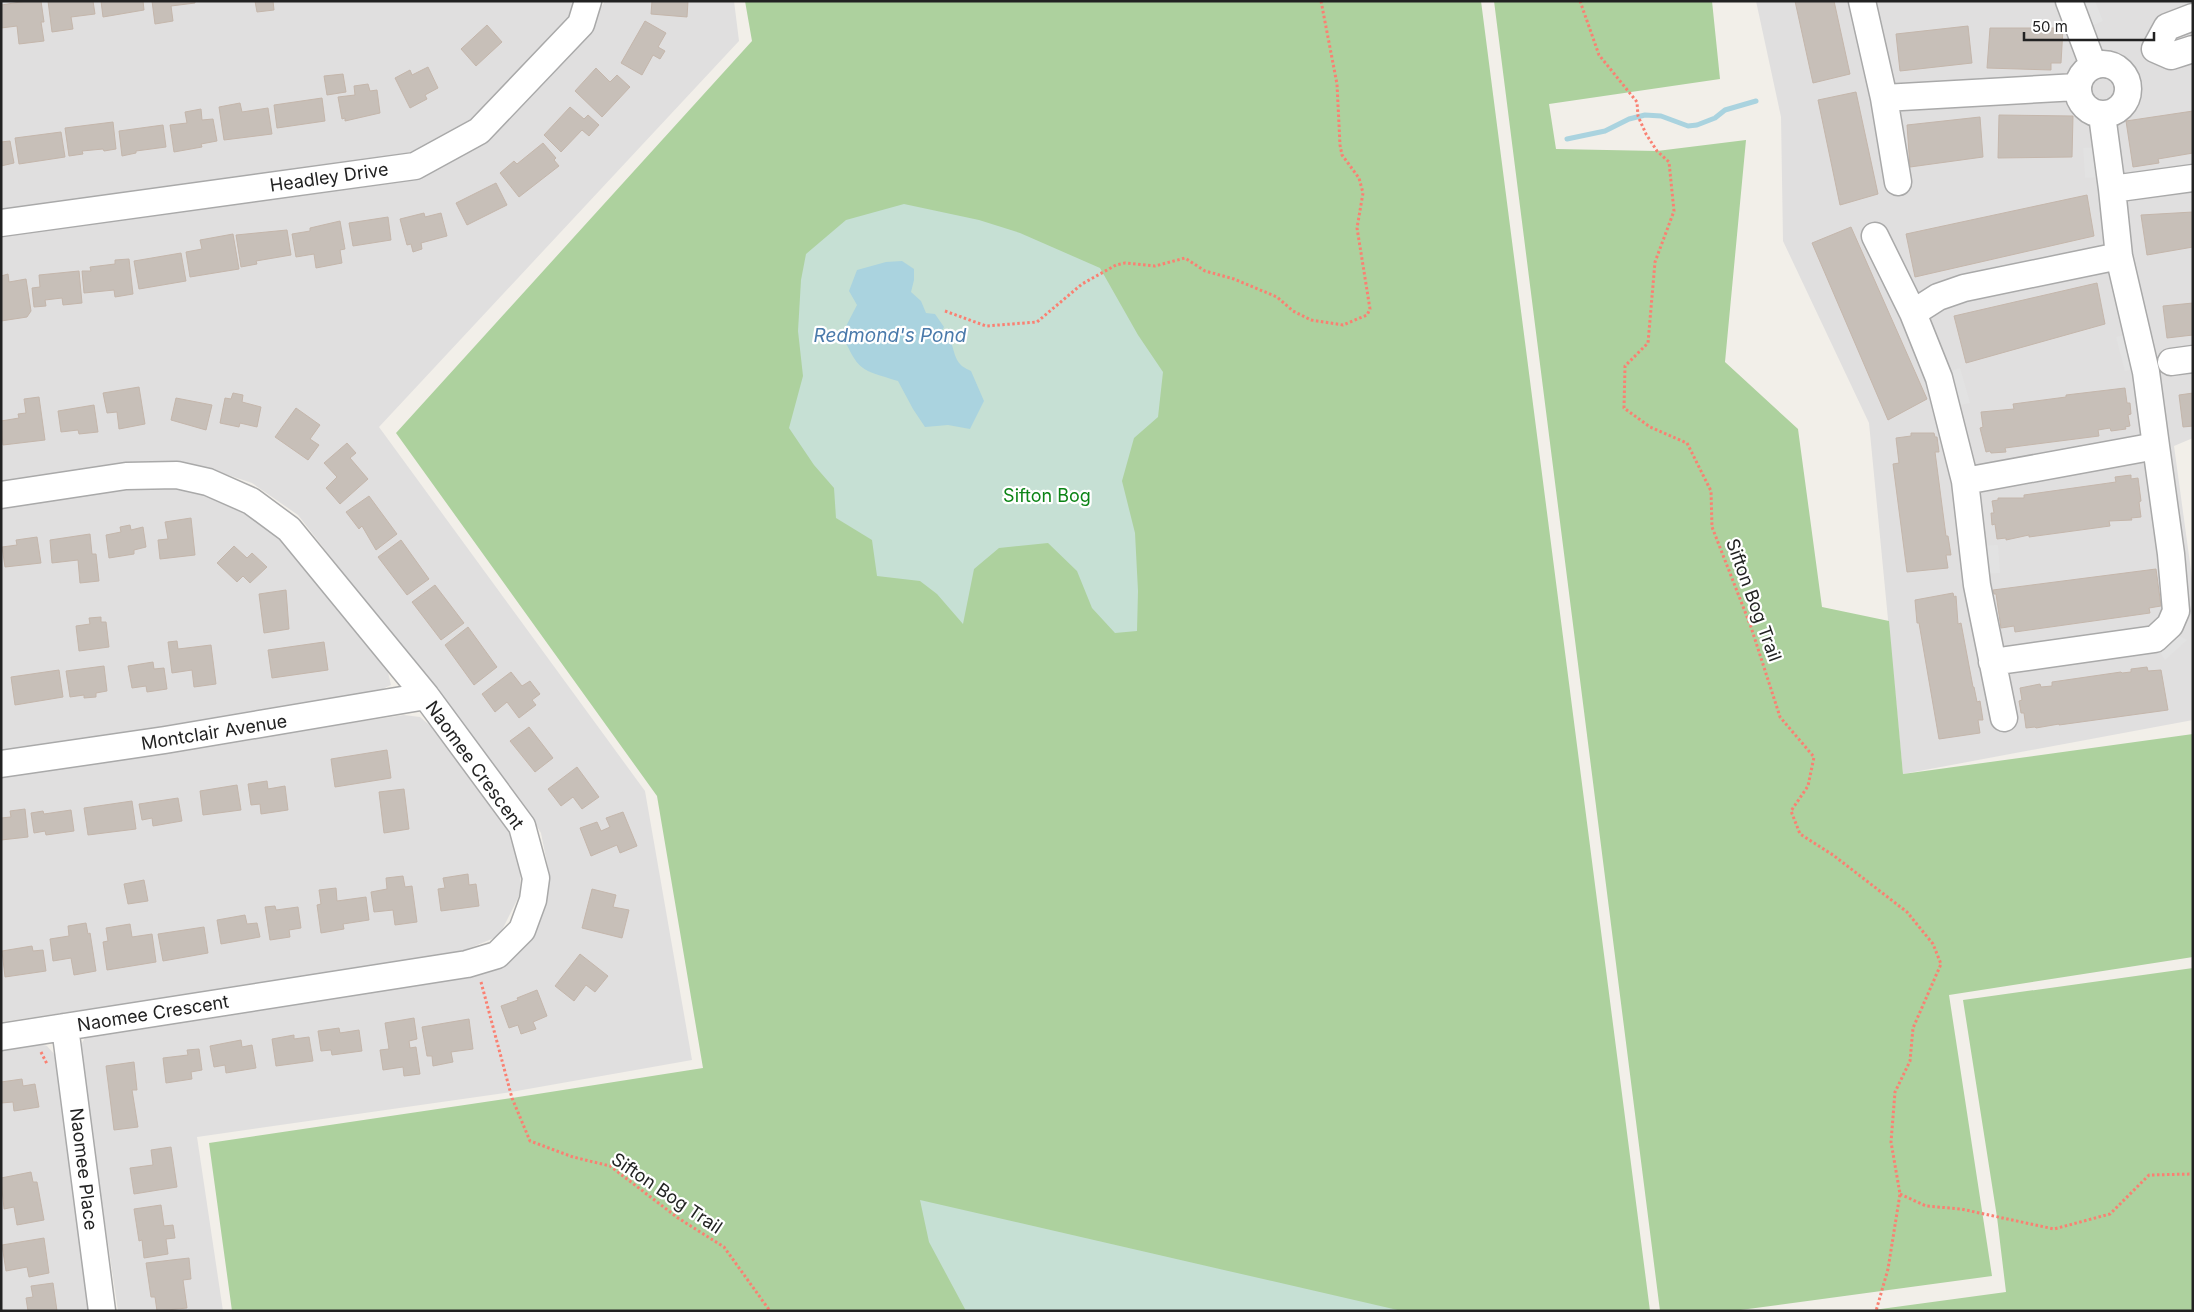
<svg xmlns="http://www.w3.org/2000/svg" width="2194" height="1312" viewBox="0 0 2194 1312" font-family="Inter,sans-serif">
  <rect width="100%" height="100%" fill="#f2efe9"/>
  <!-- residential -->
  <path fill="#e0dfdf" d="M1 1H578L571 17 471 123 440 141 407 153 1 214Z
    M605 1H734L739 41 379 427 645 791 692 1060 511 1092 197 1137 223 1311H118L79 1048 85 1038 97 1034 469 976 538 922 550 878 541 833 525 807 298 515 252 483 207 468 157 462 1 485V237L431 172 471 151 581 41Z
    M1756 1H2193V438L2174 446 2193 585V720L1903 774 1869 423 1783 241 1781 117Z
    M154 485 199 489 243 507 285 536 387 668 391 685 374 693 1 752V508Z
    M404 715 420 717 434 729 514 837 521 861 520 894 499 936 453 955 1 1022V776Z
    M34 1042 47 1046 55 1055 93 1311H1V1047Z"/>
  <!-- forest -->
  <path fill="#add19e" d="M745 1H1481L1650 1311H232L209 1143 512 1098 703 1068 657 796 396 433 752 41Z
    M1494 1H1712L1720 79 1549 104 1556 149 1657 151 1746 140 1725 362 1798 429 1822 607 1889 621 1903 774 2193 734V957L1949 995 1992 1276 1733 1311H1660Z
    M2193 968V1311H1866L2006 1292 1997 1217 1963 1000Z"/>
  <!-- wetland -->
  <path fill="#c6e0d4" d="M904 204 979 220 1020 233 1100 268 1138 335 1163 372 1158 417 1134 438 1122 481 1135 533 1138 591 1137 631 1115 633 1092 608 1077 571 1048 543 999 548 974 569 963 624 937 594 920 581 877 576 872 540 836 518 834 488 814 465 789 428 803 376 798 331 801 280 806 254 846 220Z
    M920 1200 1402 1311H966L929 1242Z"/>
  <!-- parking -->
  <path fill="#e2e2e2" d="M2079 1H2095L2103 21 2089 27Z
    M2099 147 2101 177 2085 178 2083 148Z
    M2128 334 2137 368 2125 371 2116 337Z
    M1960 368 1970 403 1957 406 1948 372Z
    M1998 545 2000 573 1983 574 1981 546Z
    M2177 635 2187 640 2165 660 2158 649Z"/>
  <!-- water -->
  <path fill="#aad3df" d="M902 261 914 269V280L911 292 921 301 926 313 935 314 944 327 941 332C945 336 950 340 952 345 956 359 957 365 971 371L984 401 970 429 948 425 925 427 913 409 898 381C860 369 859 372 842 334L857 305 849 291 857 270 886 262Z"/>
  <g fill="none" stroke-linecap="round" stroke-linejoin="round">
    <!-- stream -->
    <path stroke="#aad3df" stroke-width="5" d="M1567 139 1605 131 1629 119 1645 115 1661 116 1688 126 1697 125 1715 118 1725 110 1756 101"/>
  </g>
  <!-- building -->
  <path fill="#c7bfb8" stroke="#c4b6ab" d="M27 1H41L44 22H41L44 41 19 44 17 26 1 28V5Z
    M48 1H93L95 14 71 17 73 29 52 32Z
    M101 1H143L144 10 103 17Z
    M152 1H195V3L171 6 173 21 155 24Z
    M255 1H273L274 10 257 12Z
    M652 1H688L687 17 651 14Z
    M1795 1H1834L1850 74 1813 83Z
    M645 21 666 33 658 47 665 51 660 59 653 55 642 75 621 63Z
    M487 25 502 42 476 66 461 49Z
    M1968 26 1972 63 1900 71 1896 34Z
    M1990 28H2063L2061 63H2051V70L1987 68Z
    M428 67 438 88 425 95 427 99 410 108 395 78 410 70 412 75Z
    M596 68 610 82 617 75 630 87 602 117 575 91Z
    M343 74 346 92 327 95 324 76Z
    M368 84 370 91 377 90 380 113 345 121V118L342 119 338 97 355 95 354 86Z
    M1856 92 1878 194 1840 205 1818 100Z
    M322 98 325 121 277 128 274 105Z
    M240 103 242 112 268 108 272 134 224 140 219 107Z
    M570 107 584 119 588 115 599 125 589 136 582 130 561 152 544 135Z
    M201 109 202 120 213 119 217 141 201 144 202 147 174 152 170 125 187 123 185 112Z
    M2193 111V153L2158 159 2159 163 2133 167 2126 121Z
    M1999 115 2073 116 2072 157 1998 158Z
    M1980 117 1983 157 1910 167 1907 125Z
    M113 122 116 149 104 151 103 149 82 151 83 154 69 156 65 128Z
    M163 125 166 147 136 151V153L122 156 119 131Z
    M61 132 65 157 19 164 15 138Z
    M10 141 14 163 1 166V142Z
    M543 143 556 158 554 160 559 166 519 197 500 173 514 161 517 164Z
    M496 183 507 205 467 225 456 203Z
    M2087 195 2094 236 1915 277 1906 234Z
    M2193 212V247L2147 255 2141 215Z
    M424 213 425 217 441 213 447 236 421 243 422 249 413 252 411 244 407 245 400 219Z
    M388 217 391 240 353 246 349 223Z
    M340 221 345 249 340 250 342 263 316 268 314 254 296 257 292 234 310 231V228Z
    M1851 227 1927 399 1888 420 1812 243Z
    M287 230 291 255 256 261 257 264 241 267 236 235Z
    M233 234 239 269 190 277 186 252 202 249 200 240Z
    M181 253 186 281 139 289 134 261Z
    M129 259 133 294 115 297 114 290 84 293 82 271H91L90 267 115 264V260Z
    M79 271 82 303 63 305 62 298 45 300 46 306 34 307 32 288 40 287 39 275Z
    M8 274 9 282 26 279 31 311 27 317 1 321V276Z
    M2097 283 2105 324 1966 363 1954 316Z
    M2193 303V335L2167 338 2163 306Z
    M139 387 145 424 119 429 117 412 107 413 103 393Z
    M2125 388 2127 403H2130L2131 414 2128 415 2130 426 2125 427 2126 429 2111 431 2110 428 2098 430 2099 436 2005 448 2006 452 1991 453 1990 451 1986 452 1980 428 1983 427 1981 412 2014 409 2013 404 2066 397V395Z
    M233 393 243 395 242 402 261 407 257 427 240 423 239 427 220 423 225 398 231 399Z
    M2193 393V426L2183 427 2179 395Z
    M39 397 45 440 3 445 1 421 19 418 18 414 26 413 24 399Z
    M176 398 212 405 206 430 171 420Z
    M94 405 98 432 79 434 78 430 61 432 58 411Z
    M296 408 320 425 310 439 319 445 308 460 275 437Z
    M1911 433H1934L1935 437H1937L1939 452H1935L1946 536H1948L1951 555H1946L1948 568 1907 572 1893 464 1899 463 1896 438 1911 436Z
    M347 443 356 453 350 458 368 479 340 504 326 488 337 477 324 463Z
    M2131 475V479L2138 478 2141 501 2139 502 2141 517 2131 518 2132 520 2109 521 2110 526 2029 537V535L2006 540V538L1997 539 1995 524 1992 525 1991 513H1994L1992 501 1998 500V498H2024V495L2116 482 2115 477Z
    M369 496 397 534 376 550 362 526 359 529 346 512Z
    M191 518 195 555 160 559 158 540 168 539 165 522Z
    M130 525 131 530 143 527 146 547 134 550V554L109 558 106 535 121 532 120 527Z
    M90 534 92 554H96L99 581 80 583 78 560 52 563 50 540Z
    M37 537 41 563 5 567 2 547 17 545 16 540Z
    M401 540 429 579 407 595 378 557Z
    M234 546 247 558 252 553 267 567 250 583 243 576 237 582 217 563Z
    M2156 569 2161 606 2149 608 2150 613 2015 632 2014 626 2001 628 1996 594H1994L1993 590Z
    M435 585 464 623 441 640 412 602Z
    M286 590 289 629 264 633 259 594Z
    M1953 593 1954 597 1956 596 1958 624 1961 623 1973 687H1974L1977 702 1980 701 1983 720H1978L1980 733 1939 739 1919 623H1917L1915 600Z
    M101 617V622H106L109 647 79 651 76 626 90 624 89 618Z
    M468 627 497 667 474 685 445 645Z
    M177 641 178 649 211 645 216 684 194 687 192 670 172 673 168 642Z
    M324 642 328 670 272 678 268 650Z
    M153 662 154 669 164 668 167 689 147 692 146 686 132 688 128 666Z
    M104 666 107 691 96 693V697L84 698V695L70 697 66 671Z
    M2147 667 2148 671 2161 670 2168 710 2059 725V724L2036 728 2035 727 2026 728 2024 713H2021L2019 701 2022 700 2020 688 2040 684 2041 687 2052 686V682L2121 672 2122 673 2131 672V669Z
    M59 670 63 697 15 705 11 677Z
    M511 672 522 686 530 681 540 694 532 700 536 705 519 718 507 702 495 712 482 694Z
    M529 727 553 758 535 772 510 741Z
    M387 750 391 778 335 787 331 759Z
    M577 767 599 797 582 809 573 797 561 806 548 789Z
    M267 781 268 789 285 786 288 810 261 814 260 804 251 805 248 784Z
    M237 785 241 810 203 815 200 791Z
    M404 789 409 829 384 833 379 792Z
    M178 798 182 821 153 826 152 818 142 820 139 804Z
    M132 801 136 829 88 835 84 808Z
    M25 809 28 837 1 840V818L11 817 10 811Z
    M71 810 74 831 46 835 45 831 34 833 31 813 43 811 44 814Z
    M623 812 637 846 620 853 617 845 591 856 580 828 597 822 601 831 610 827 606 818Z
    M468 874 469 885 476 884 479 906 441 911 438 889 445 888 443 878Z
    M403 876 405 887 412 886 417 922 395 925 393 910 374 912 371 892 387 889 386 878Z
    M144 880 148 901 128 904 124 884Z
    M336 888 337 901 366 897 369 920 343 924 344 929 321 933 317 905 321 904 319 890Z
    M592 889 616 895 613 907 629 910 622 938 582 928Z
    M275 906 276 910 298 907 301 928 289 930 290 937 270 940 265 907Z
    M245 915 247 924 257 923 260 937 221 944 217 920Z
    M86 923 88 934 90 933 96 971 74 975 71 958 53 961 50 939 69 936 68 926Z
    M130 924 132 937 152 934 156 962 107 970 103 942 108 941 106 928Z
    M204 927 208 953 163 961 158 934Z
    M32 946 33 951 43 950 46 971 5 977 2 951Z
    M580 954 608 976 595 992 586 985 574 1001 555 986Z
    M537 990 547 1016 533 1022 536 1029 521 1034 518 1025 509 1028 501 1006 518 1000 517 998Z
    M414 1018 417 1039 409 1041 410 1048 416 1047 420 1074 404 1076 403 1067 383 1070 380 1050 389 1049 385 1023Z
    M469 1019 473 1049 451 1052 453 1062 433 1066 432 1056H427L422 1027Z
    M339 1028 340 1033 359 1030 362 1051 332 1055 331 1050 321 1051 318 1031Z
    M294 1035V1039L309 1037 313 1061 276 1066 272 1039Z
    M241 1040 242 1047 252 1045 256 1068 226 1073 225 1065 214 1067 210 1046Z
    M199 1049 202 1070 191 1072 192 1079 166 1083 163 1058 188 1055 187 1050Z
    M134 1062 137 1090H132L138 1127 114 1130 106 1066Z
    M22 1079 23 1086 35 1084 39 1107 14 1111 13 1102 1 1103V1082Z
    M171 1147 177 1187 134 1194 130 1168 153 1165 151 1150Z
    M31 1172 33 1182H37L44 1220 17 1225 14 1207 4 1209 1 1178Z
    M161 1205 164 1226 173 1225 175 1238 166 1239 168 1254 144 1258 142 1240 139 1241 134 1209Z
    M44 1238 49 1273 29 1277 27 1267 6 1271 2 1245Z
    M189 1258 191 1279 183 1280 187 1308 157 1311 155 1297H151L146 1263Z
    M53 1283 57 1311H28L26 1298 33 1297 31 1286Z"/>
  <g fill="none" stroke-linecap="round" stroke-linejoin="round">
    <!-- minor casing -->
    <g stroke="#a9a9a9" stroke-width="29">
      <path id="minor" d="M1862 1 1884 98 2077 87
        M2069 1 2093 65
        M2193 17 2167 27 2155 49 2171 56 2193 49
        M2078 89a25 25 0 1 1 50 0a25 25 0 1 1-50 0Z
        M1884 98 1898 182
        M2102 115 2112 189 2193 178
        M1 223 415 166 479 131 581 24 588 1
        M1875 236 1913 313 1938 297 1964 288 2119 256 2112 189
        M1913 313 1939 378 1965 481 2156 446 2146 372 2119 256
        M2171 362 2193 359
        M1965 481 1977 585 2004 718
        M1 495 126 476 177 475 208 482 251 501 289 529 426 696 522 826 536 878 533 900 522 930 497 955 467 964 1 1037
        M1992 662 2155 639 2170 625 2176 611 2171 554 2156 446
        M1 764 165 740 426 696
        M65 1027 102 1311"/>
    </g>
    <!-- path -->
    <path stroke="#fa8072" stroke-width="3" stroke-dasharray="2.5 2.5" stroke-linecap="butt" d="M1580 1 1599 55 1637 102 1638 116 1646 134 1657 151 1669 162 1674 211 1655 262 1648 343 1625 366 1624 408 1650 427 1687 443 1711 491 1712 527 1751 627 1780 717 1814 757 1808 786 1791 811 1800 834 1833 855 1907 912 1933 944 1941 964 1913 1028 1910 1061 1895 1092 1891 1142 1900 1194 1888 1269 1876 1311
      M945 311 986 326 1037 322 1082 284 1116 265 1125 263 1155 266 1185 258 1205 271 1234 279 1277 297 1293 311 1311 320 1343 325 1367 315 1370 309 1357 228 1363 193 1359 178 1342 155 1340 145 1337 84 1321 1
      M481 982 512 1098 530 1141 573 1157 610 1166 678 1218 724 1247 770 1311
      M41 1052 47 1064
      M1900 1194 1926 1206 1961 1209 2054 1229 2110 1214 2149 1175 2193 1174"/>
    <!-- minor -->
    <use href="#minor" stroke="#fff" stroke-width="26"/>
  </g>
  <g text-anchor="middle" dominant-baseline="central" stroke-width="4.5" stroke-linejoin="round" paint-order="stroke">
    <!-- street labels -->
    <g font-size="18" fill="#222" stroke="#fff">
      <text transform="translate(329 177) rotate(-8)">Headley Drive</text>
      <text transform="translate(1754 600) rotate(70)">Sifton Bog Trail</text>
      <text transform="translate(214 732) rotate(-9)">Montclair Avenue</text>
      <text transform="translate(475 765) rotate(54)">Naomee Crescent</text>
      <text transform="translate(153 1013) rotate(-9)">Naomee Crescent</text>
      <text transform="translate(84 1169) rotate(83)">Naomee Place</text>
      <text transform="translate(667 1193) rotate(34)">Sifton Bog Trail</text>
    </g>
    <!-- park labels -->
    <g font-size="18" fill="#0c8416" stroke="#fff">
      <text x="1047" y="495">Sifton Bog</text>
    </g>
    <!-- water labels -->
    <g font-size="19" font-style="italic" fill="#4a7aab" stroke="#fff">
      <text x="890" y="335">Redmond's Pond</text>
    </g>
  </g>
  <!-- border -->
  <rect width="2194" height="1312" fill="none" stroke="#222222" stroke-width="5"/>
  <!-- scale -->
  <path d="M2024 32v8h130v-8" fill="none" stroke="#222222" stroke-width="2.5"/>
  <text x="2032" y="32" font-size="15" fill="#222222" stroke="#ffffff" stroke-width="4" paint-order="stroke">50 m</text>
</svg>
